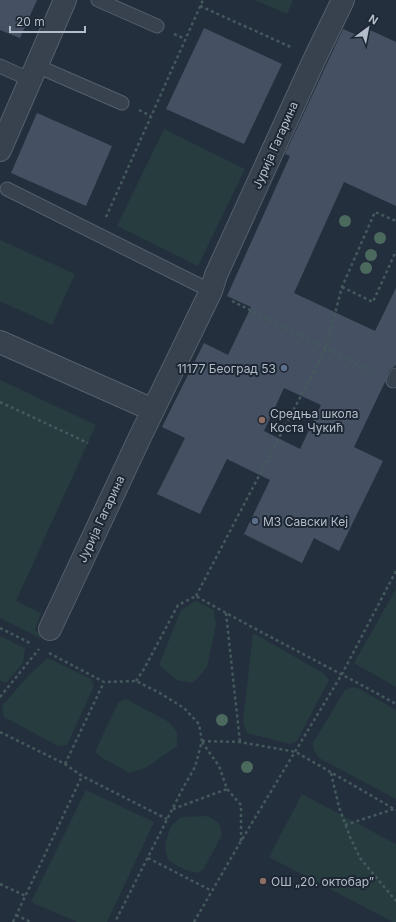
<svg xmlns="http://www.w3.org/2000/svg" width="396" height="922" viewBox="0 0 396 922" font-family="Inter,sans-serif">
  <rect width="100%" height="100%" fill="#242f3e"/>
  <!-- green -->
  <path fill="#263c3f" d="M255 0H293L287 14Z
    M164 129 245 169 198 266 117 226Z
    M0 240 75 274 52 325 0 301Z
    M0 380 96 425 16 601 41 613 35 630 42 635 40 638 0 618Z
    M396 589V687L354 663Z
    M196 601 214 610 216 625 207 667 197 679 191 683 177 680 159 665 181 610Z
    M253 633 323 673 329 680 297 741 290 744 247 733 243 722Z
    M0 636 25 648 23 663 6 683 0 680Z
    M48 658 91 679 94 686 67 745 58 746 4 717 2 706 28 676Z
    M353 687 360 689 396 710V799L319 758 313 749V743L345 690Z
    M126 699 169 722 177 732V746L147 767 130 773 104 759 95 752 118 703Z
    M86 790 154 822 107 922H77L31 902Z
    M302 794 396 844V922H393L269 857Z
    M208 816 220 824 222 835 203 870C193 877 179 866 169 861L166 853 165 844 171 826 181 817Z"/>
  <!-- building -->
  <path fill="#455162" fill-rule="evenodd" d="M0 0H37L20 38 0 30Z
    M204 28 282 64 244 144 166 109Z
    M343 29 366 39 370 30 396 42V206L344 182 294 293 375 331 396 288V365L389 371 385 382 354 447 383 461 339 551 314 538 302 563 244 534 270 480 227 459 200 514 157 494 185 438 162 427 204 343 228 355 251 307 227 296 290 156 285 154ZM284 388 321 405 300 449 264 431Z
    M37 113 112 146 86 206 11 173Z"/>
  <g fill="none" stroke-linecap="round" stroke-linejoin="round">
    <!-- service casing -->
    <g stroke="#565f6c" stroke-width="15">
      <path id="service" d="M98 0 157 26
        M0 66 31 80
        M37 66 122 103
        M7 189 211 291
        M393 381 396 375"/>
    </g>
    <!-- minor casing -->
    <g stroke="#565f6c" stroke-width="24">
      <path id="minor" d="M0 150 65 0
        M0 342 153 410
        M50 629 140 437 211 291 216 275 315 58 343 0"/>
    </g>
    <!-- path -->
    <path stroke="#44595c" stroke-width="2.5" stroke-dasharray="3 3" stroke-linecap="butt" d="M200 6 293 48
      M174 34 185 39
      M139 110 151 116
      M106 217 203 0
      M342 287 373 302 396 251
      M232 301 376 373
      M0 402 88 443
      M196 596 326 348 342 287 375 212 396 221
      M226 613 240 742
      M0 628 30 643
      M49 653 104 682 136 681 158 692 184 708 199 724 202 741 195 767 183 788 115 922
      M136 681 144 669 178 605 196 596C262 634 330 667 396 704
      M0 697 39 649
      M0 732 65 764 82 776 167 819
      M202 741 240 742 296 752 396 810
      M202 742 219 766 227 789 241 805V841
      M65 764 104 682
      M331 773 339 807 350 837 360 858 396 901
      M173 809 227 789
      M345 825 394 809
      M148 858 212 891
      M0 884 26 896
      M16 915 31 922
      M13 922 82 776
      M194 922 241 841 342 674 396 571"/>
    <!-- service -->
    <use href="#service" stroke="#38414e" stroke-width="13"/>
    <!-- minor -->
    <use href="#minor" stroke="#38414e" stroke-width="22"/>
  </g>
  <!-- trees -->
  <g fill="#4b6a5d">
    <circle cx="345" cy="221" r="6"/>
    <circle cx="380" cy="238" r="6"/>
    <circle cx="371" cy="255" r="6"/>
    <circle cx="366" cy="268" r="6"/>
    <circle cx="222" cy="720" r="6"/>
    <circle cx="247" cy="767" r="6"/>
  </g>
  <!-- markers -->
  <g fill="#5c6f8a" stroke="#1d2633" stroke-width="1.5">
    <circle cx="284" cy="368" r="4"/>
    <circle cx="255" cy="521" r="4"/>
  </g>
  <g fill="#8d6e63" stroke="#1d2633" stroke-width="1.5">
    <circle cx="262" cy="420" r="4"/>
    <circle cx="263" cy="881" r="4"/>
  </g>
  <g text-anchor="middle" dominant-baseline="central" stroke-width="4" stroke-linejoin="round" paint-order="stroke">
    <!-- street labels -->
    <g font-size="12" fill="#b4bcc9" stroke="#1d2633">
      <text transform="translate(275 145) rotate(-66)">Јурија Гагарина</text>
      <text transform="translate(101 519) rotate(-65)">Јурија Гагарина</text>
    </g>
    <!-- poi labels -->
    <g font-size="12" fill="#b4bcc9" stroke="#1d2633" text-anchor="start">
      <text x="276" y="368" text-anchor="end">11177 Београд 53</text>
      <text x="270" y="413">Средња школа<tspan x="270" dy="14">Коста Чукић</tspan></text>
      <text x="263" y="521">МЗ Савски Кеј</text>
      <text x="271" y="881">ОШ „20. октобар”</text>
    </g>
  </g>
  <!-- north arrow -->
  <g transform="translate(368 28) rotate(32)" stroke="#1d2633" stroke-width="3" paint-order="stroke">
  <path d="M0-3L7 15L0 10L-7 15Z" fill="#b4bcc9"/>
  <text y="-6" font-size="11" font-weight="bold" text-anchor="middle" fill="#b4bcc9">N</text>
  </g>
  <!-- scale -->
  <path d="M10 26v6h75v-6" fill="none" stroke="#b4bcc9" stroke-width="2"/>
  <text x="16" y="26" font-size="12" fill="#b4bcc9" stroke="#1d2633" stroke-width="3" paint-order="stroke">20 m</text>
</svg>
